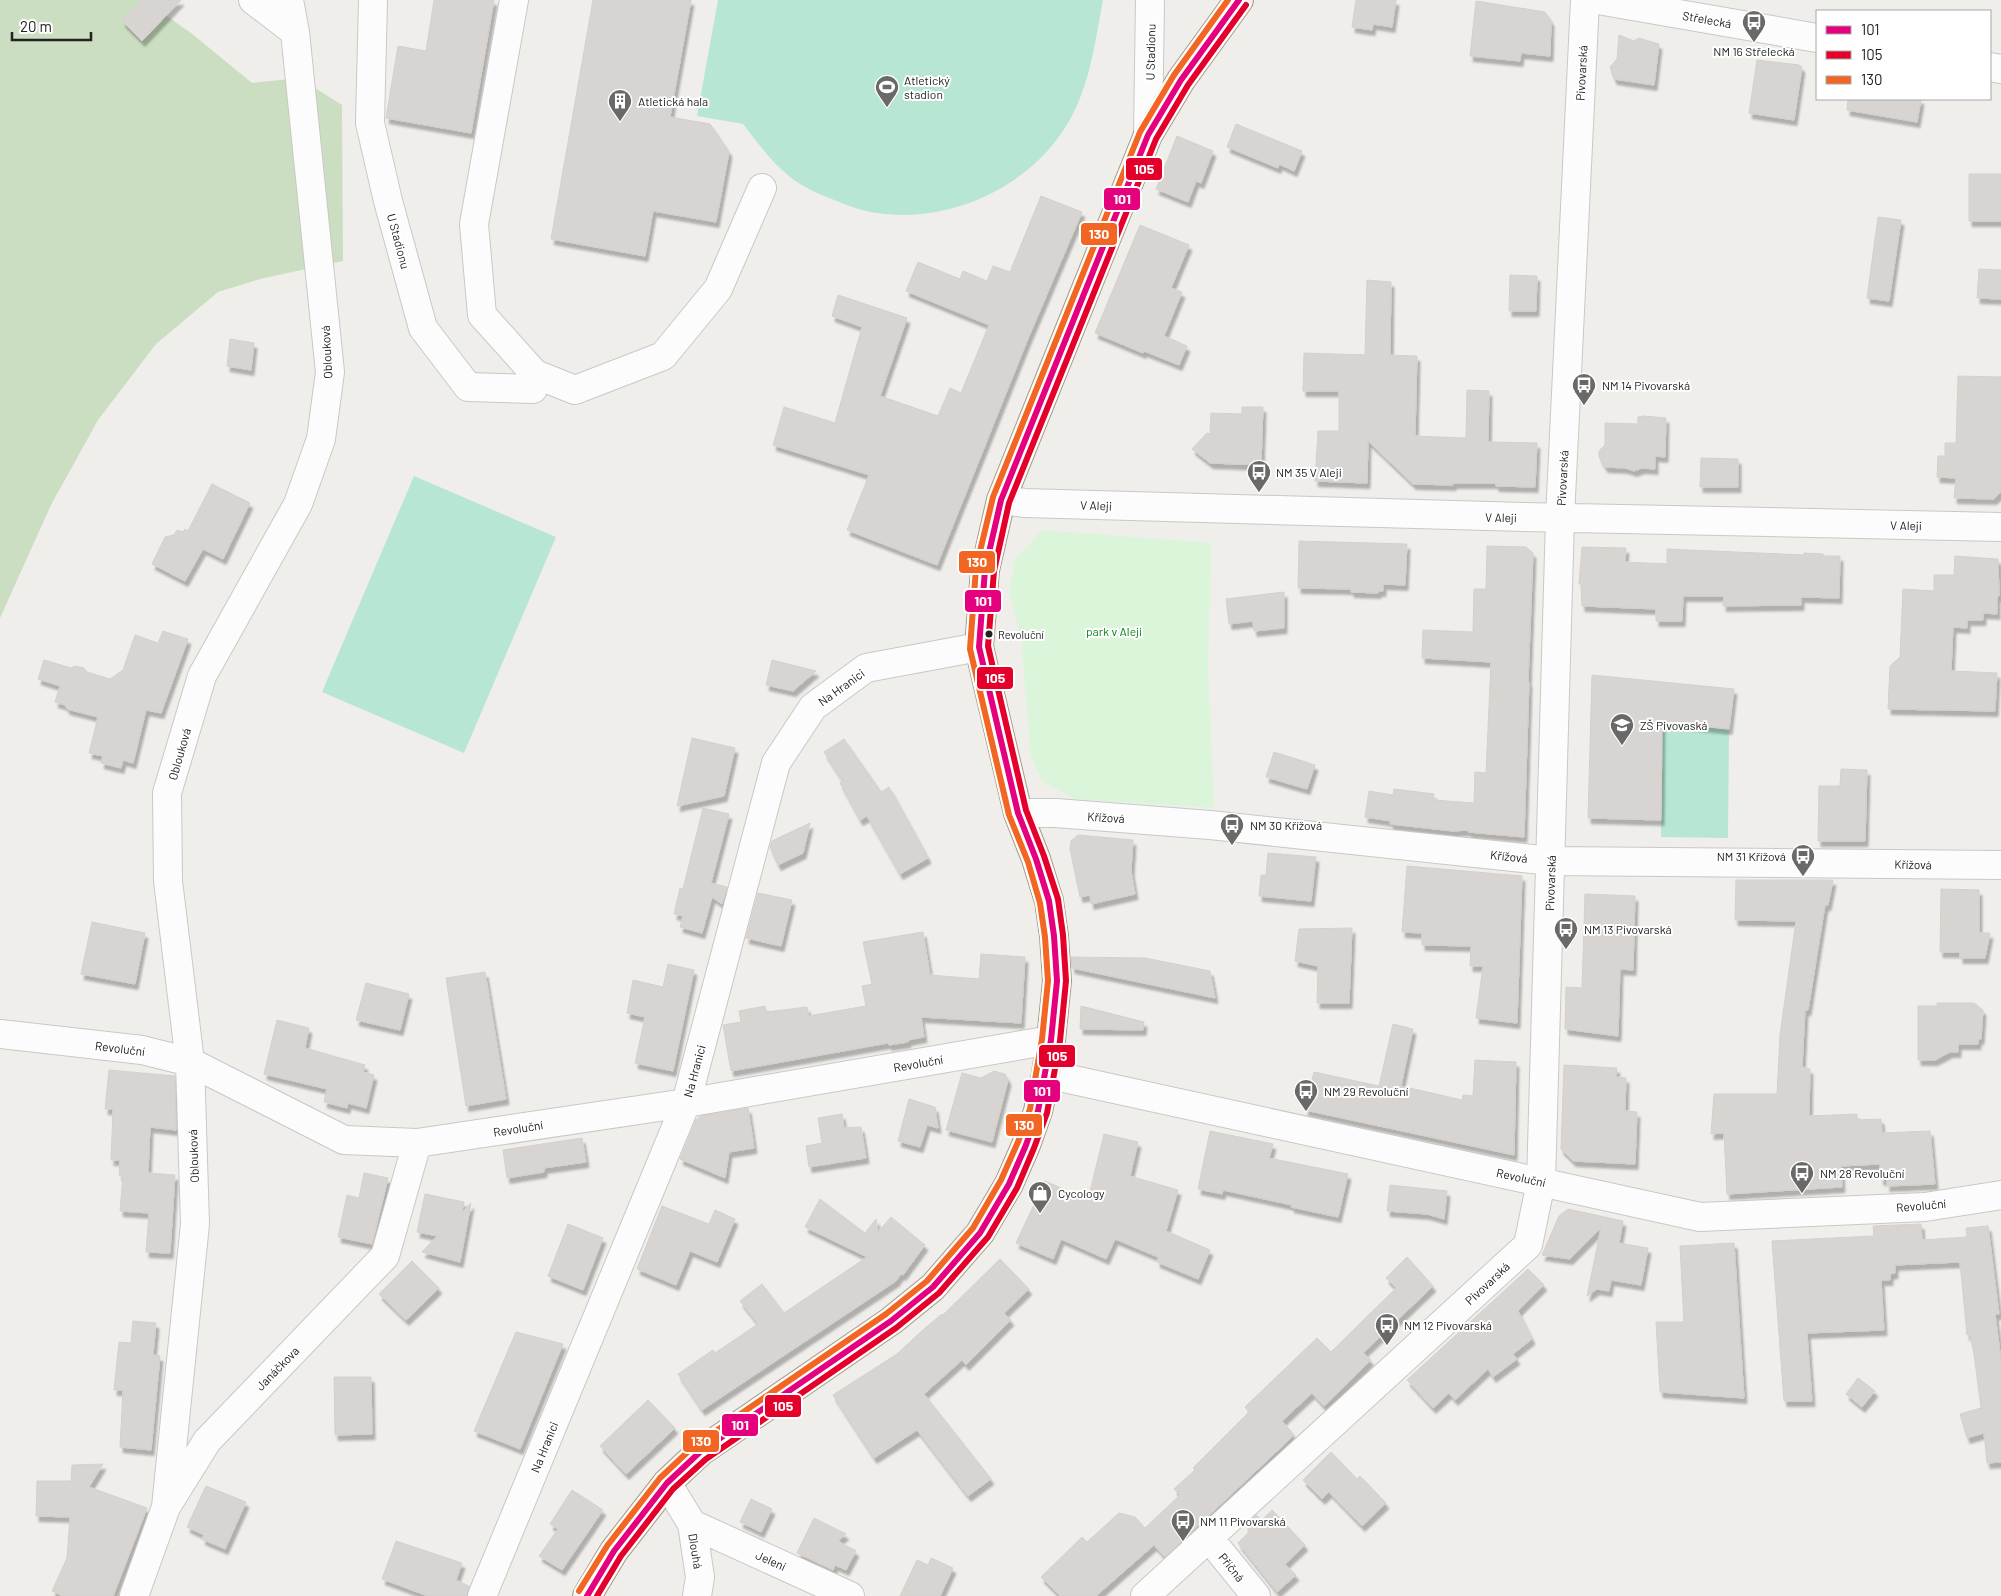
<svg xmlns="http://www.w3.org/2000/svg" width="2001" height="1596" viewBox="0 0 2001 1596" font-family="Barlow,sans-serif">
  <defs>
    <filter id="shadow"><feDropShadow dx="3" dy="5.5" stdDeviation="1" flood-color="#0004"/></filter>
  </defs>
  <rect width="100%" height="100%" fill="#f0eeeb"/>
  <!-- forest -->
  <path fill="#cbdec1" d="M0 0H144L191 33 252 83 299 78 342 105 343 261 260 279 218 292 156 344 98 420 51 505 0 618Z"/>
  <!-- park -->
  <path fill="#daf5da" d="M1042 530 1211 543 1208 669 1214 808 1075 799 1042 781 1031 756 1021 638 1009 592 1015 560Z"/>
  <!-- pitch -->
  <path fill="#b7e6d2" d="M718 0H1103C1095 42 1090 86 1068 123 1028 191 939 229 862 210 854 208 845 204 837 201 821 195 804 188 790 177 771 162 758 143 743 124L697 116Z
    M414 476 556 537 464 753 322 692Z
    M1662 724 1729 729 1728 838 1661 837Z"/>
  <!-- building -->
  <path fill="#d7d4d2" stroke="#d3d0cc" filter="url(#shadow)" d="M142 0H181L142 41 122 21Z
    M434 0H494L471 133 386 118 398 46 426 51Z
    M593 0H691L670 117 710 124 729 152 716 222 653 211 645 256 551 239Z
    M1356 0H1396L1392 27 1373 24 1372 30 1352 27Z
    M1476 1 1545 12 1551 21 1550 56 1521 53 1520 61 1470 56Z
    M1619 35 1634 41 1639 38 1659 44 1654 85 1614 79 1610 67 1617 59Z
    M1757 60 1799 65 1802 67 1794 120 1749 113Z
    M1848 99H1921L1917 122 1847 110Z
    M1236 124 1302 151 1294 171 1279 164 1278 168 1227 147Z
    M1177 136 1213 151 1201 183 1196 181 1188 202 1156 189Z
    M1969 174H2001V221H1969Z
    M1041 196 1082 212 1027 341 937 565 847 530 869 475 773 445 784 407 835 423 862 327 832 316 838 295 907 318 880 396 938 416 950 388 961 393 989 325 906 291 918 262 960 279 963 271 987 281 993 266 1010 272Z
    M1878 217 1901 220 1889 301 1867 298Z
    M1140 225 1189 245 1171 288 1182 292 1164 336 1187 346 1179 365 1144 351 1143 353 1095 333Z
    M1979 269 2001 270V299L1977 298Z
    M1510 275 1537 276 1536 311H1509Z
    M1367 280 1391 282 1390 355 1417 356 1415 436 1466 438 1467 390 1489 391 1488 442 1537 443 1535 487 1496 486V483H1453V485L1413 484 1368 441 1367 483 1315 481 1318 431H1339V391H1303L1304 353 1365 355Z
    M230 339 254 343 251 370 227 366Z
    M1958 376 2001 377V492L1994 499 1954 498 1956 478 1937 477 1938 456H1945V443H1956Z
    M1242 407H1263L1261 465 1210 463 1192 449 1207 433 1210 434 1211 413 1242 414Z
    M1643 416 1666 418 1665 457 1655 456V469L1642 468 1634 471 1625 468 1605 467 1599 457V451L1605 445V423L1638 424V417Z
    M1701 458 1738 459V487H1700Z
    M212 484 250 503 223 559 203 549 185 581 152 564 165 537 174 535 177 530 183 532 185 529 188 531Z
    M1299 541 1407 544 1405 585 1383 584V591H1378V593L1351 592V589L1298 588Z
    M1487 546 1526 547 1533 553 1528 682H1529L1524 837 1468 832 1469 830 1453 831 1390 824 1391 821 1365 817 1369 791 1393 795 1394 789 1434 794 1433 800 1474 803 1475 772 1486 773 1491 662 1422 658 1423 630 1473 632 1474 589H1486Z
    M1582 547 1626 548 1625 562 1667 564V549L1804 555V553L1823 554 1824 556H1840L1839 598 1801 597V605L1723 606 1724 596H1683L1682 621H1656V609L1582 606 1581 584H1579Z
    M1955 556 1998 559 1999 596H1997V614L1983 613V620H1967V628L1953 627 1951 671 1997 673 1995 711 1888 709 1890 666 1900 657 1903 589 1934 591V575H1954Z
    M1284 592V628L1254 631 1253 621 1229 624 1226 599Z
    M163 631 188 639 161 713 146 710 133 763 123 760 121 768 101 763 103 756 89 753 98 717 67 709 65 705 55 702 60 686 38 679 44 660 71 668 75 666 84 668 87 672 110 679 123 670 135 635 158 643Z
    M772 660 816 671 793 691 766 685Z
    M1592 675 1734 689 1729 729 1662 722 1661 820 1588 818Z
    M692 738 735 748 724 796 677 806Z
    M844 739 881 792 889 787 928 858 900 874 867 816 860 820 840 783 843 781 824 752Z
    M1274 752 1315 765 1307 789 1266 777Z
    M1841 769 1867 770 1865 841H1818L1819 786H1840Z
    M703 808 729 814 711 883 727 887 722 904 712 897 702 933 680 927 683 916 674 914 680 888 683 889Z
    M810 823 803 853 778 865 770 847 772 841Z
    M1078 835 1133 840 1131 871 1135 894 1091 904 1090 895 1080 897 1070 849 1071 841Z
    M1268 853 1316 857 1311 901 1259 896 1261 875H1266Z
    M1407 866 1522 876 1517 1023 1476 1018 1483 966H1470L1471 946 1422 945V933L1402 932Z
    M1736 880H1833L1828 905H1825L1808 1010H1805L1802 1067 1810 1069 1809 1116 1857 1114V1120L1881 1119 1882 1133 1930 1131 1935 1184 1887 1186V1179L1881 1180 1880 1164 1841 1166 1842 1187 1727 1194 1724 1133 1711 1134 1714 1094H1777L1780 1035 1796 921 1735 920Z
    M1941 889 1979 890V933H1990L1985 958H1960V952H1940Z
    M758 893 792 900 781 946 746 938Z
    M1585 894 1635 896 1633 970 1620 969 1618 1036 1565 1029 1566 987 1582 988Z
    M92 922 145 933 135 984 81 974Z
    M1352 928 1349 1003H1317L1318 966 1295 961 1299 929Z
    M923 932 930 975 979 979 981 954 1025 957 1021 1023 921 1017 924 1037 908 1040V1042L889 1045 888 1043 731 1071 723 1025 741 1022 739 1011 765 1006 766 1012 807 1007 808 1016 866 1006 862 986 872 984 863 942Z
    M1071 957 1145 958 1210 971 1215 998 1072 968Z
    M668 964 694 970 673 1071 635 1063 645 1017 627 1013 633 980 663 987Z
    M485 972 506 1099 466 1106 446 978Z
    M366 983 409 994 400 1030 356 1020Z
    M1937 1003H1974L1983 1010 1981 1039H1978V1044H1958V1052H1950L1935 1060H1918V1006H1937Z
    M1081 1006 1144 1022 1143 1030 1080 1029Z
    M277 1020 309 1028 305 1048 365 1065 363 1072 374 1075 366 1108 348 1103 347 1108 324 1102 327 1089 264 1074Z
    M1393 1024 1413 1029 1401 1086 1462 1100 1463 1095 1473 1096 1475 1060 1516 1062 1514 1155 1305 1110 1314 1072 1379 1086Z
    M1564 1065 1617 1068 1616 1077 1626 1078 1625 1111 1637 1112 1635 1164 1573 1161 1561 1149Z
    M109 1070 175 1076 176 1130 150 1127 148 1173 175 1175 170 1253 146 1252 149 1213 120 1211 123 1176 119 1175 120 1160H111L113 1109H105Z
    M994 1071 1005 1074 1008 1080 992 1142 946 1130 962 1073 981 1078Z
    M909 1099 935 1107 938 1128 927 1125 920 1147 898 1141Z
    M748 1108 754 1148 729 1152 725 1178 680 1159 696 1120 701 1116Z
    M842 1114 844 1128 861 1127 866 1158 809 1167 806 1146 822 1143 818 1118Z
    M1210 1131 1273 1144 1269 1158 1348 1174 1338 1217 1291 1207 1292 1205 1223 1190 1222 1194 1198 1189Z
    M1104 1134 1138 1142 1130 1176 1178 1190 1166 1231 1210 1250 1198 1279 1157 1262 1158 1257 1115 1239 1106 1259 1061 1239 1053 1259 1016 1243 1045 1181 1088 1200Z
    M582 1138 586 1162 544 1168V1172L507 1178 503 1150Z
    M364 1173 388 1178 372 1244 338 1237 347 1195 359 1198Z
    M1390 1185 1447 1191 1444 1219 1427 1214 1387 1211Z
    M425 1194 464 1202 462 1212 471 1203 460 1262 422 1252 437 1236 417 1232Z
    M820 1199 865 1233 876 1219 878 1232 891 1217 925 1245 903 1275 901 1274 896 1281 702 1410 678 1374 713 1350 715 1353 758 1324 740 1301 762 1284 784 1313 867 1257 805 1227Z
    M662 1206 709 1224 715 1210 735 1219 717 1262 690 1251 676 1285 637 1269Z
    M1568 1209 1623 1221 1619 1243 1648 1248 1641 1285 1611 1280 1609 1291 1597 1289 1587 1296 1601 1228 1570 1259 1542 1255 1559 1216Z
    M568 1224 603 1238 583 1290 548 1276Z
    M1921 1224 1922 1240 1967 1237 1966 1228 1988 1226 1999 1314H1995L2001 1361V1462L1987 1463 1984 1433 1967 1438 1960 1414 1981 1408 1974 1354 1970 1334 1967 1335 1960 1262 1895 1265V1273L1890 1274V1280H1881L1884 1330 1807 1333 1812 1401H1784L1772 1241 1874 1236 1873 1226Z
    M1734 1243 1744 1398 1660 1392 1656 1322H1684L1680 1246Z
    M1407 1257 1433 1286 1363 1353 1371 1360 1324 1406 1312 1393 1282 1421 1294 1435 1165 1557 1154 1545 1096 1596H1060L1041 1577 1082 1537 1087 1542 1119 1513 1135 1517 1145 1528 1180 1495 1174 1489 1195 1470 1193 1468 1249 1412 1245 1407 1317 1338 1331 1352 1396 1288 1386 1278Z
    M1000 1259 1029 1289 1004 1313 1011 1320 966 1365 962 1360 924 1394 991 1479 968 1496 917 1430 874 1458 833 1395 897 1354 925 1328 942 1314 943 1315Z
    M412 1261 439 1288 406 1320 379 1294Z
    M1528 1269 1544 1285 1518 1311 1532 1339 1513 1354 1517 1359 1493 1377 1488 1369 1455 1400 1449 1393 1433 1408 1407 1380Z
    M133 1321 156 1323 153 1355 160 1356 151 1450 120 1447 123 1390H114L119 1342 131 1343Z
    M516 1332 563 1344 520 1449 474 1431Z
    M334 1377H371L372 1434 335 1435Z
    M1858 1378 1875 1391 1862 1407 1846 1394Z
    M648 1400 675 1428 626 1474 600 1446Z
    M1331 1452 1357 1479 1360 1476 1386 1503 1362 1526 1329 1492 1322 1499 1303 1480Z
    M103 1464 89 1487 147 1508 113 1596H63L52 1591 67 1558 70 1517 36 1516 37 1481H71L72 1465Z
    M206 1486 246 1502 225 1549 202 1539 204 1535 187 1527Z
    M572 1490 603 1510 562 1570 539 1556 558 1529 550 1524Z
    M751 1499 772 1509 761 1532 740 1522Z
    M1272 1510 1305 1545 1285 1564 1296 1575 1277 1592 1238 1543 1248 1533V1523L1256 1515 1262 1520Z
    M814 1518 846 1534 838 1541 856 1551 846 1570 835 1565 833 1570 797 1553Z
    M396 1541 462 1563 456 1580 469 1586 467 1596H428L382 1579Z
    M931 1558 953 1568 940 1596H900L917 1560 928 1565Z"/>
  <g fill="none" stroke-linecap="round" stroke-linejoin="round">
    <!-- minor casing -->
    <g stroke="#c9c8c7" stroke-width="30">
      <path id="minor" d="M253 0 295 32
        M373 0 370 123 388 201 423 328 468 387 533 389 535 374
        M514 0 474 224 482 315 535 374 575 390 663 356 718 289 762 188
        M1598 0 1817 38
        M1990 67 2001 69
        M1148 135 1150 0
        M1001 500 1025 503 1524 517 2001 527
        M1018 813H1056L1210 825 1551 861 2001 865
        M0 1034 142 1050 190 1062 344 1140 417 1143 686 1103 1051 1040
        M1046 1074 1700 1217 1925 1207 2001 1195
        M667 1483 692 1524 700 1577 697 1596
        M166 1507 195 1224 190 1062 168 881 167 793 202 676 298 504 321 439 330 372 295 32 289 0
        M692 1524 850 1596
        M1209 1538 1256 1596
        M134 1596 166 1507 207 1441 385 1256 417 1143
        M482 1596 686 1103 776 763 813 707 866 668 979 647
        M1145 1596 1528 1245 1541 1182 1560 518 1585 0"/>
    </g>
    <!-- major casing -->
    <g stroke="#a79c86" stroke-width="30">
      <path id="major" d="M587 1596 614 1551 667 1483 700 1452 891 1321 933 1287 980 1233 1009 1184 1026 1145 1038 1111 1046 1074 1051 1040 1057 981 1054 936 1049 901 1036 859 1018 813 979 647 985 570 1001 500 1148 135 1181 80 1239 0"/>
    </g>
    <!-- minor -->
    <use href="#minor" stroke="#fdfcfc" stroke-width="28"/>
    <!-- major -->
    <use href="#major" stroke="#f3ede7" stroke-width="28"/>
    <!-- bus-1 casing -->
    <g stroke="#fff" stroke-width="10">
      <path id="bus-1" d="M587 1596 614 1551 667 1483 700 1452 891 1321 933 1287 980 1233 1009 1184 1026 1145 1038 1111 1051 1040 1057 981 1054 936 1049 901 1036 859 1018 813 979 647 985 570 1001 500 1148 135 1181 80 1239 0"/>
    </g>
    <!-- bus-2 casing -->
    <g stroke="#fff" stroke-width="10">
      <path id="bus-2" d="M597 1596 621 1556 673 1489 706 1459 896 1328 939 1293 988 1237 1017 1188 1034 1148 1047 1113 1060 1041 1066 981 1063 935 1058 899 1044 856 1026 810 988 646 994 571 1009 503 1156 139 1188 85 1246 5"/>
    </g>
    <!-- bus-3 casing -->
    <g stroke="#fff" stroke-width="10">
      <path id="bus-3" d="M579 1591 607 1546 660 1478 694 1446 886 1314 927 1281 973 1228 1001 1180 1018 1142 1030 1109 1042 1039 1048 981 1045 937 1040 903 1028 862 1009 815 970 649 976 568 993 497 1140 132 1174 75 1228 0"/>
    </g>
    <!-- bus-1 -->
    <use href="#bus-1" stroke="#e5007d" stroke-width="6"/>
    <!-- bus-2 -->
    <use href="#bus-2" stroke="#e4002b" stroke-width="6"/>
    <!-- bus-3 -->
    <use href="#bus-3" stroke="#f26522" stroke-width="6"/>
  </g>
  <!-- icons -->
  <defs>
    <g id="bus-pin" transform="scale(1.25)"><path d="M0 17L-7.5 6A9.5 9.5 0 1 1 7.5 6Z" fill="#6a6968" stroke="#fff"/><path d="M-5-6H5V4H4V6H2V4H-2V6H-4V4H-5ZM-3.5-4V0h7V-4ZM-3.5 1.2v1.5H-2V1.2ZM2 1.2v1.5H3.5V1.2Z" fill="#fff"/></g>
    <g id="stadium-pin" transform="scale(1.25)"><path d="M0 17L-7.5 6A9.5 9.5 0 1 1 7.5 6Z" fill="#6a6968" stroke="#fff"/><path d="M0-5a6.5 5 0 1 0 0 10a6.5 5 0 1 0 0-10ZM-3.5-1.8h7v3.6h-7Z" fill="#fff"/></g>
    <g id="building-pin" transform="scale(1.25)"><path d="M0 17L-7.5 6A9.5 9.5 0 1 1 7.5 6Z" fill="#6a6968" stroke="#fff"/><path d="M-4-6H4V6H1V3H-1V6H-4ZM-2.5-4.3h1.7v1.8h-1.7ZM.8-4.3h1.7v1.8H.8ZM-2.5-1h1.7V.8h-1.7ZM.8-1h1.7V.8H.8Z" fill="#fff"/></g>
    <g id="school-pin" transform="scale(1.25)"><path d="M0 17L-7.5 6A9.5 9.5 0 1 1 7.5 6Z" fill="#6a6968" stroke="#fff"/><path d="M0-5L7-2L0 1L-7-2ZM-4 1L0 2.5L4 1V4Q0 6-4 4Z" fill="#fff"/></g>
    <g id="shop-pin" transform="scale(1.25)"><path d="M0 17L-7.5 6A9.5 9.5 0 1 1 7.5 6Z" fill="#6a6968" stroke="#fff"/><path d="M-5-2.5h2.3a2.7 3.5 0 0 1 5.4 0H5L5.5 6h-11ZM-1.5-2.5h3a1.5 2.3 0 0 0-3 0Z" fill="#fff"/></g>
  </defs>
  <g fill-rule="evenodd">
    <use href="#bus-pin" x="1754" y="22"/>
    <use href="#stadium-pin" x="887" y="87"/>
    <use href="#building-pin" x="620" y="101"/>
    <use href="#bus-pin" x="1584" y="385"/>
    <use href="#bus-pin" x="1259" y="472"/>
    <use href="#school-pin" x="1622" y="725"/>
    <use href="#bus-pin" x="1232" y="825"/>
    <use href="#bus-pin" x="1803" y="856"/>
    <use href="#bus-pin" x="1566" y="929"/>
    <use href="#bus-pin" x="1306" y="1091"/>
    <use href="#bus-pin" x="1802" y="1173"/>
    <use href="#shop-pin" x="1040" y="1193"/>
    <use href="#bus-pin" x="1387" y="1325"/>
    <use href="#bus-pin" x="1183" y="1521"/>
  </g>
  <!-- markers -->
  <circle fill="#222" stroke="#fff" stroke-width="2" cx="989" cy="634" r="4.5"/>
  <g text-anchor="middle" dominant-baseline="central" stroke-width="4" stroke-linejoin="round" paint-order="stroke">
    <!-- bus labels -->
    <g font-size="11" fill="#222" stroke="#fff" text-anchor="start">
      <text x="998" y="634">Revoluční</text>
    </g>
    <!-- street labels -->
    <g font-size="12" fill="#222" stroke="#fff">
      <text transform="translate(1707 19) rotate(10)">Střelecká</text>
      <text transform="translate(1150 52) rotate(-89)">U Stadionu</text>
      <text transform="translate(1581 73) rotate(-87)">Pivovarská</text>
      <text transform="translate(399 241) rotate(75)">U Stadionu</text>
      <text transform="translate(326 352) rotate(-93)">Oblouková</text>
      <text transform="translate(1562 478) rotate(-87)">Pivovarská</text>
      <text transform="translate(1096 505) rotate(2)">V Aleji</text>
      <text transform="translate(1501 517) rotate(1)">V Aleji</text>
      <text transform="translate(1906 525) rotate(1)">V Aleji</text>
      <text transform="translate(841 687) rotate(-36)">Na Hranici</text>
      <text transform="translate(179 754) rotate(-74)">Oblouková</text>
      <text transform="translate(1106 817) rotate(4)">Křížová</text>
      <text transform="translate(1509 856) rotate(6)">Křížová</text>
      <text transform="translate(1913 864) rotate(1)">Křížová</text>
      <text transform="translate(1550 883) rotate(-88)">Pivovarská</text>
      <text transform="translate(120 1048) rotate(7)">Revoluční</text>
      <text transform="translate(918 1063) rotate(-10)">Revoluční</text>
      <text transform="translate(694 1071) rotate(-75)">Na Hranici</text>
      <text transform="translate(518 1128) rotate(-9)">Revoluční</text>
      <text transform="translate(193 1156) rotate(-92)">Oblouková</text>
      <text transform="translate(1521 1177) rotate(12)">Revoluční</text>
      <text transform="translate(1921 1205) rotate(-5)">Revoluční</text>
      <text transform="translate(1487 1283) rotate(-43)">Pivovarská</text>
      <text transform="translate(277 1368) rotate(-46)">Janáčkova</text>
      <text transform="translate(544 1447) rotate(-68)">Na Hranici</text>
      <text transform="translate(696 1551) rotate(81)">Dlouhá</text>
      <text transform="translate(771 1560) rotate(24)">Jelení</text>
      <text transform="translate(1232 1567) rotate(51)">Příčná</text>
    </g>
    <!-- poi labels -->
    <g font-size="12" fill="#222" stroke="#fff" text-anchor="start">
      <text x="1754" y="51" text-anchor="middle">NM 16 Střelecká</text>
      <text x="904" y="80">Atletický<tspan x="904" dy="14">stadion</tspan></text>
      <text x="638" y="101">Atletická hala</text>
      <text x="1602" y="385">NM 14 Pivovarská</text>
      <text x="1276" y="472">NM 35 V Aleji</text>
      <text x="1640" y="725">ZŠ Pivovaská</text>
      <text x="1250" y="825">NM 30 Křížová</text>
      <text x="1786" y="856" text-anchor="end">NM 31 Křížová</text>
      <text x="1584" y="929">NM 13 Pivovarská</text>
      <text x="1324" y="1091">NM 29 Revoluční</text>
      <text x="1820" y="1173">NM 28 Revoluční</text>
      <text x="1058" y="1193">Cycology</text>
      <text x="1404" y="1325">NM 12 Pivovarská</text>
      <text x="1200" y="1521">NM 11 Pivovarská</text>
    </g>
    <!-- park labels -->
    <g font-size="12" fill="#0c8416" stroke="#fff">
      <text x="1114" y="631">park v Aleji</text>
    </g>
  </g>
  <g stroke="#fff" stroke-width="2">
    <rect x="1125" y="157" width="38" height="24" rx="5" fill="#e4002b"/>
    <rect x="1103" y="187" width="38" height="24" rx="5" fill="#e5007d"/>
    <rect x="1080" y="222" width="38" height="24" rx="5" fill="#f26522"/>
    <rect x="958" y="550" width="38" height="24" rx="5" fill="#f26522"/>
    <rect x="964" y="589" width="38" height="24" rx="5" fill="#e5007d"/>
    <rect x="976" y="666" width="38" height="24" rx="5" fill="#e4002b"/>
    <rect x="1038" y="1044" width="38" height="24" rx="5" fill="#e4002b"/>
    <rect x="1023" y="1079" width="38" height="24" rx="5" fill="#e5007d"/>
    <rect x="1005" y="1113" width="38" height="24" rx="5" fill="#f26522"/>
    <rect x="764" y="1394" width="38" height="24" rx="5" fill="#e4002b"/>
    <rect x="721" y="1413" width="38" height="24" rx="5" fill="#e5007d"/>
    <rect x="682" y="1429" width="38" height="24" rx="5" fill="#f26522"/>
  </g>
  <g font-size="14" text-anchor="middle" font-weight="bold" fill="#fff">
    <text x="1144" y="174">105</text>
    <text x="1122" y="204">101</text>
    <text x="1099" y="239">130</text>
    <text x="977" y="567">130</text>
    <text x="983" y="606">101</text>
    <text x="995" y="683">105</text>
    <text x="1057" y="1061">105</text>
    <text x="1042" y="1096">101</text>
    <text x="1024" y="1130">130</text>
    <text x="783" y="1411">105</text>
    <text x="740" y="1430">101</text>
    <text x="701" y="1446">130</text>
  </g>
  <!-- legend -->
  <rect x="1816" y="10" width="175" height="90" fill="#ffffff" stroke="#a7a7a7"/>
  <rect x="1826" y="26" width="25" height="8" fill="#e5007d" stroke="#a7a7a7"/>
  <text x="1861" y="35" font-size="15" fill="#222222">101</text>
  <rect x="1826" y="51" width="25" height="8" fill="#e4002b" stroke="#a7a7a7"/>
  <text x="1861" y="60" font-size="15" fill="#222222">105</text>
  <rect x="1826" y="76" width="25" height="8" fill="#f26522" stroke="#a7a7a7"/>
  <text x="1861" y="85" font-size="15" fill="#222222">130</text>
  <!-- scale -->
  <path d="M12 32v8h79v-8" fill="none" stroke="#222222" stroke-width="2.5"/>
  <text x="20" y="32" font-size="15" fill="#222222" stroke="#ffffff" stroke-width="4" paint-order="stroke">20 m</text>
</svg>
